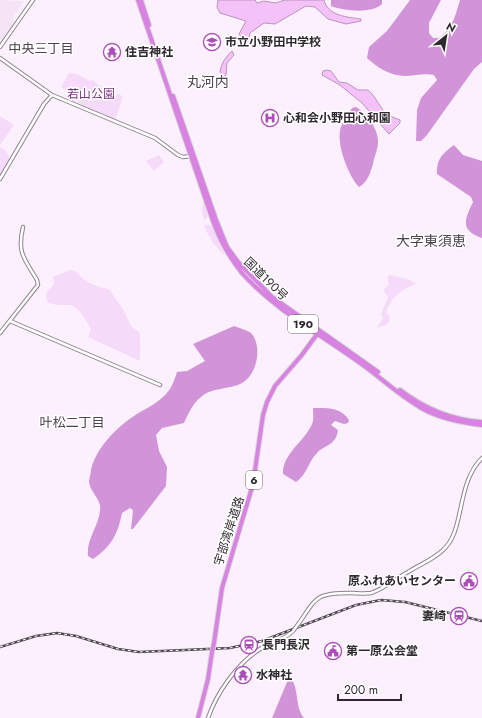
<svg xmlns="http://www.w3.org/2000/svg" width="482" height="718" viewBox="0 0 482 718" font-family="Jost,'Noto Sans JP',sans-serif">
  <rect width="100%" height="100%" fill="#fdf0fe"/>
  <!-- built -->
  <path fill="#f5e3f6" d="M0 0 24 1 12 19 16 21 0 44Z"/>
  <!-- green -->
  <path fill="#f6daf9" d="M69 73 77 74 90 81 93 80 114 98 117 94 123 96 116 118 113 119 67 98 70 94 61 87Z
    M0 116 14 125 0 145Z
    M0 147 5 150 11 160 0 176Z
    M159 155 164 162 154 171 146 161Z
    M203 199 208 216 205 221 202 213Z
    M205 225H210L213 227 225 256 213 243 204 227Z
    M70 270C78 271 79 276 85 280 93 285 101 288 109 289L124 311 131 326 123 344 131 326C134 329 137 330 139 332 141 334 140 356 140 361L88 337 91 329C86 321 79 305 68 305 60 305 56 306 47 302L46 294 54 284 53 277Z
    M390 275 410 280 416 284C400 290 393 296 386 312L390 317 388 324 377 328 383 317 381 314 388 297 383 290 389 284 387 277Z"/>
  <!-- forest -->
  <path fill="#d294d8" d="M331 0H382V4C372 14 343 11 331 6Z
    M410 0H441L429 23V33L433 38H439C453 28 455 16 460 0H482V62L474 69 427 135 421 141H416L417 110 421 98 437 80 434 75C424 73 415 76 405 76 391 76 376 67 367 58L369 47 387 31Z
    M356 107C367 113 379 130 378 143 378 149 374 157 373 164 370 173 368 182 359 187 349 177 337 146 340 131 341 123 348 115 352 108Z
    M454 145 463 155 482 161V238C459 230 465 219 473 202L471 197 437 174C436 159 443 153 454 145Z
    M234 326C239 328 247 330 251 333 263 346 257 375 242 383 229 390 212 387 201 397 193 403 188 414 184 423L162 428 156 435 159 451 167 467 166 486 133 529H131L133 510 130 508 122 513C118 534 111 547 93 559L88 556C86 539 99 526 100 510 102 500 90 492 89 482 89 478 91 474 91 470 95 450 115 429 131 418 145 408 159 404 170 389 173 384 175 378 177 372L187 371 205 361 193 344Z
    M313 408C327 408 341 407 349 420L348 423 344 424 335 421 331 425 338 430C336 446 324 445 317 453 308 462 307 475 296 482L283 474C282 454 305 441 312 424 314 420 313 413 313 408Z
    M292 680C299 691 295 707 304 718H272L287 682Z"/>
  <!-- water -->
  <path fill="#f4c1f9" stroke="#b993bc" d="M218 0H255L257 3 264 1 275 3 285 0H324C328 16 347 17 361 19V21L346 24 328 19 315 7 306 6 275 24 264 23 250 33 248 42 244 41 239 34 246 21 220 13 217 7Z
    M232 51 234 55 227 63 226 75 224 77 220 72C222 62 225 58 232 51Z
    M327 70 331 71 339 82 347 83 358 90H368C383 104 377 112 400 120V123L389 134 362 103 340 85 322 75 323 71Z"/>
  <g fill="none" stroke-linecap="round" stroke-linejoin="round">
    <!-- secondary casing -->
    <g stroke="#8e838f" stroke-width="4.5">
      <path id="secondary" d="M0 47 33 0
        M0 58 52 95 155 138 178 155 183 157 192 156
        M0 179 44 104 52 95
        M10 321 160 385
        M0 333 38 285 37 280C24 258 17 253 23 227
        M299 623C317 597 316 593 350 593 357 593 364 594 371 593 384 589 396 578 408 572 419 565 432 560 442 551 466 531 455 485 482 458
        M208 718C217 692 237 664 260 649 271 642 283 641 293 631"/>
    </g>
    <!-- highway casing -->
    <g stroke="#d9d8d9" stroke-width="6">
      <path id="highway" d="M138 0 213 221C220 240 229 257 242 273 275 310 320 334 360 363 383 379 404 400 429 412 446 420 464 423 482 425
        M141 0 149 25
        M173 96 216 220 227 247 238 262 272 297 378 372
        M400 390C425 409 451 420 482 422
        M214 643 222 588 253 484 263 415 267 402 275 386 301 356 318 333
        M198 718 208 679 212 652"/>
    </g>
    <!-- secondary -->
    <use href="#secondary" stroke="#fff" stroke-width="2.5"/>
    <!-- highway -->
    <use href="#highway" stroke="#d883e2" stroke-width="4"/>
    <!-- rail casing -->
    <g stroke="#4f4950" stroke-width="2.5">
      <path id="rail" d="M0 647 36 636 57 633 76 636 118 649 139 652 230 648 262 641 356 605 381 600 405 602 482 621"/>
    </g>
    <!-- rail -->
    <use href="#rail" stroke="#fff" stroke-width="1" stroke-dasharray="3" stroke-linecap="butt"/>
    <!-- secondary-bridge casing -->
    <g stroke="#8e838f" stroke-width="4.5" stroke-linecap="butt">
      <path id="secondary-bridge" d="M293 631 299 623"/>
    </g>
    <!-- highway-bridge casing -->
    <g stroke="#d9d8d9" stroke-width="6" stroke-linecap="butt">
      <path id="highway-bridge" d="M212 652 214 643"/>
    </g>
    <!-- secondary-bridge -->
    <use href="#secondary-bridge" stroke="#fff" stroke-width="2.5"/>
    <!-- highway-bridge -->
    <use href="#highway-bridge" stroke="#d883e2" stroke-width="4"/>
  </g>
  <!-- icons -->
  <defs>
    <g id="school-ring" transform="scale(0.9)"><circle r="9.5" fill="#fff" stroke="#ac4eb7" stroke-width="1.5"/><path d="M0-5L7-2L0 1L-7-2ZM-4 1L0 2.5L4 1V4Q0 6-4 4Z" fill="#ac4eb7"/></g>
    <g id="temple-ring" transform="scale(0.9)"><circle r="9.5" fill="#fff" stroke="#ac4eb7" stroke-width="1.5"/><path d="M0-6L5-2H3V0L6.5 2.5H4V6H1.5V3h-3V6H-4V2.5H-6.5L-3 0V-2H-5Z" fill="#ac4eb7"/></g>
    <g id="hospital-ring" transform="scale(0.9)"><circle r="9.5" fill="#fff" stroke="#ac4eb7" stroke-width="1.5"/><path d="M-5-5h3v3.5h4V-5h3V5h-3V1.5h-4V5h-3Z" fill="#ac4eb7"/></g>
    <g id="civic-ring" transform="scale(0.9)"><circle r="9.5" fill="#fff" stroke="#ac4eb7" stroke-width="1.5"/><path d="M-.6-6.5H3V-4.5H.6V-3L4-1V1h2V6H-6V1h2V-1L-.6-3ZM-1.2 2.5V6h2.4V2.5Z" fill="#ac4eb7"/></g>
    <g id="station-ring" transform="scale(0.9)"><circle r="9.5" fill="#fff" stroke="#ac4eb7" stroke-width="1.5"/><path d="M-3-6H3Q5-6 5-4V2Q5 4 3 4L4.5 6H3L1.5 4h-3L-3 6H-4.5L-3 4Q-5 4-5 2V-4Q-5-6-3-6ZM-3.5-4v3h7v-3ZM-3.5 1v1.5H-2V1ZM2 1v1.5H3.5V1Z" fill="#ac4eb7"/></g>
  </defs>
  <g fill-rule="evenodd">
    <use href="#school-ring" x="212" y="42"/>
    <use href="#temple-ring" x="112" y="52"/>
    <use href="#hospital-ring" x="270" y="118"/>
    <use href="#civic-ring" x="469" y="581"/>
    <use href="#station-ring" x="459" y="616"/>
    <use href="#station-ring" x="249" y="645"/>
    <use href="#civic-ring" x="333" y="651"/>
    <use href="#temple-ring" x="243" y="675"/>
  </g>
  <g text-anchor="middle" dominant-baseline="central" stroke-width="3" stroke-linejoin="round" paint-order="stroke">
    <!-- shield labels -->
    <g fill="#fff" stroke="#6d696d" stroke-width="1">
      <rect x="288" y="315" width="30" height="18" rx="3"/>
      <rect x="246" y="471" width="16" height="18" rx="3"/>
    </g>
    <g font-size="11" font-weight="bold" fill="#2e292e">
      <text x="303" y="324">190</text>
      <text x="254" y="480">6</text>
    </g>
    <!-- poi labels -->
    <g font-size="12" font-weight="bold" fill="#2e292e" stroke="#fff" text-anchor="start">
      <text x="225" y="42">市立小野田中学校</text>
      <text x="125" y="52">住吉神社</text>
      <text x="283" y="118">心和会小野田心和園</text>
      <text x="456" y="581" text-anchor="end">原ふれあいセンター</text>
      <text x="446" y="616" text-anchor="end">妻崎</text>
      <text x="262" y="645">長門長沢</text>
      <text x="346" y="651">第一原公会堂</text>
      <text x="256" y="675">水神社</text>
    </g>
    <!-- park labels -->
    <g font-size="12" fill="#7d3486" stroke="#fff">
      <text x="91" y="94">若山公園</text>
    </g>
    <!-- street labels -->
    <g font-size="12" fill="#2e292e" stroke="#fff">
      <text transform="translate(266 279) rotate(44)">国道190号</text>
      <text transform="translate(229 531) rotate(-72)">宇部湾岸道路</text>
    </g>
    <!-- neighbourhood labels -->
    <g font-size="13" fill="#4c434d" stroke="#fff">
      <text x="41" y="48">中央三丁目</text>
      <text x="72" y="422">叶松二丁目</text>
    </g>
    <!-- quarter labels -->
    <g font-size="14" fill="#4c434d" stroke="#fff">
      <text x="208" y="82">丸河内</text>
      <text x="431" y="241">大字東須恵</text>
    </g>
  </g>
  <!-- north arrow -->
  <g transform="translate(446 36) rotate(30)" stroke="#ffffff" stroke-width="3" paint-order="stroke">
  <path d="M0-3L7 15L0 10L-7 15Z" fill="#2e292e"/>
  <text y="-6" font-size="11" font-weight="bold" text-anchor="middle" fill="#2e292e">N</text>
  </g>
  <!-- scale -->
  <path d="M338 694v6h63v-6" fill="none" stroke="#2e292e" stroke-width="2"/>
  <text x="344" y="694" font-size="12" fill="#2e292e" stroke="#ffffff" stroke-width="3" paint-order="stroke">200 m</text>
</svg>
